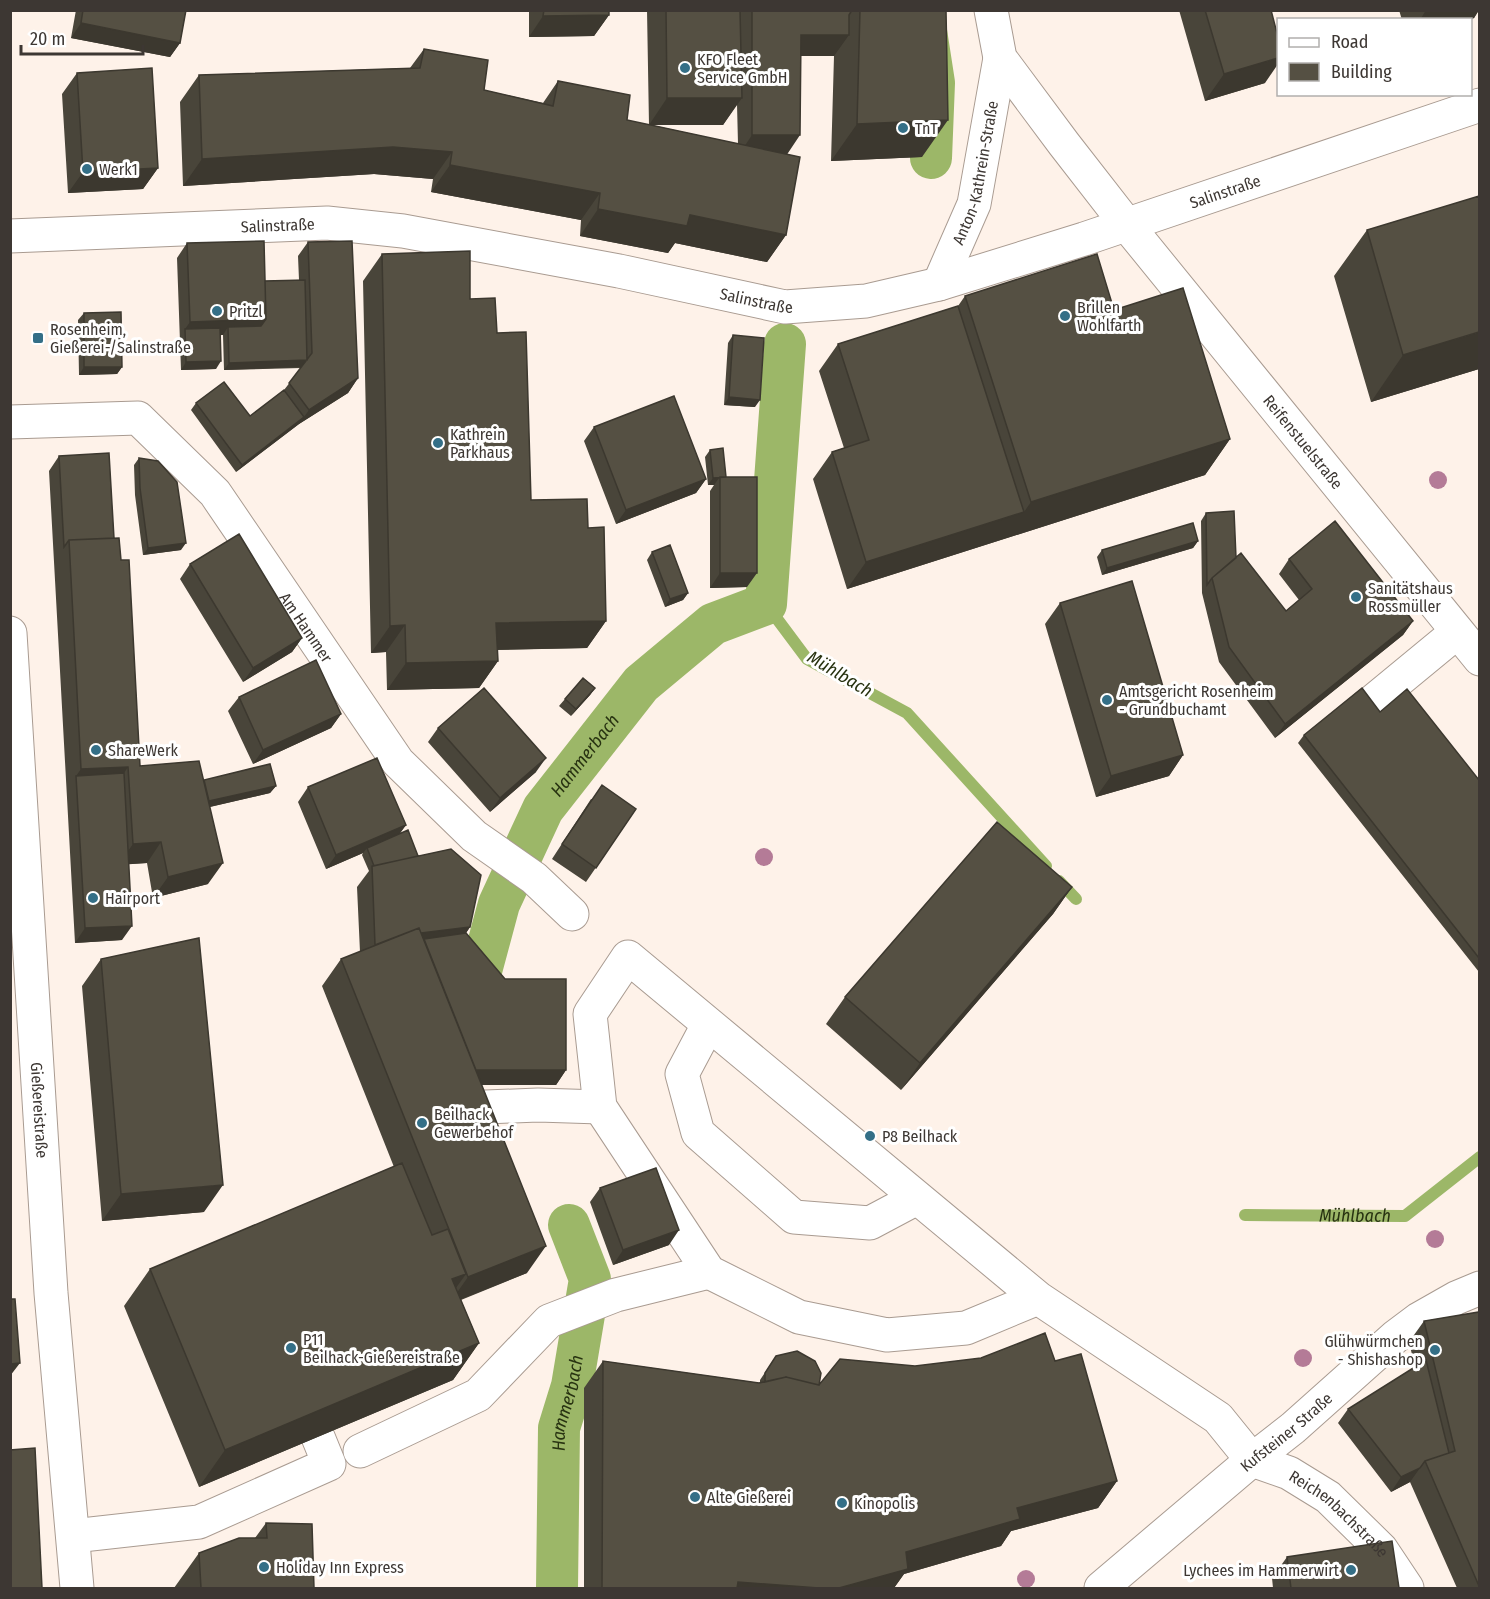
<svg xmlns="http://www.w3.org/2000/svg" width="1490" height="1599" viewBox="0 0 1490 1599" font-family="'Fira Sans Condensed',sans-serif">
  <rect width="100%" height="100%" fill="#fef2e9"/>
  <g fill="none" stroke-linecap="round" stroke-linejoin="round">
    <!-- stream -->
    <g stroke="#9cb768" stroke-width="12">
      <path d="M766 604 807 659 907 713 1046 866"/>
      <path d="M1059 881 1076 899"/>
      <path id="s1" d="M1245 1215 1405 1216 1480 1157"/>
    </g>
    <!-- canal -->
    <g stroke="#9cb768" stroke-width="42">
      <path d="M906 10 926 31 934 83 931 158"/>
      <path id="s2" d="M481 971 499 904 543 809 641 684 713 624 766 604 785 344"/>
      <path id="s3" d="M557 1588 559 1428 572 1386 590 1279 569 1225"/>
    </g>
    <!-- minor casing -->
    <g stroke="#a99b91" stroke-width="35">
      <g id="minor">
        <path id="s4" d="M991 10 1000 58 1064 144 1127 225 1480 659"/>
        <path id="s5" d="M10 236 327 223 403 231 619 271 785 307 866 301 939 284 1084 239 1480 105"/>
        <path id="s6" d="M939 284 974 204 1000 58"/>
        <path id="s7" d="M10 422 138 418 215 493 398 762 474 836 534 878 572 914"/>
        <path d="M1366 707 1457 632"/>
        <path d="M708 1025 682 1074 698 1133 794 1217 870 1223 917 1198"/>
        <path d="M461 1108 538 1105 600 1107"/>
        <path d="M1038 1298 966 1328 887 1335 799 1317 709 1272 600 1107 590 1014 628 957 1038 1298 1218 1418 1252 1460"/>
        <path d="M360 1451 478 1395 549 1321 616 1295 709 1272"/>
        <path id="s8" d="M1252 1460 1289 1473 1328 1497 1381 1549 1407 1588"/>
        <path d="M73 1536 199 1522 329 1464 318 1437"/>
        <path id="s9" d="M1101 1588 1252 1460 1293 1428 1395 1337 1419 1319 1456 1298 1480 1288"/>
      </g>
    </g>
    <!-- major casing -->
    <g stroke="#a99b91" stroke-width="35">
      <g id="major">
        <path id="s10" d="M10 633 51 1293 77 1588"/>
      </g>
    </g>
    <!-- minor -->
    <use href="#minor" stroke="#fff" stroke-width="33"/>
    <!-- major -->
    <use href="#major" stroke="#fff" stroke-width="33"/>
  </g>
  <!-- trees -->
  <g fill="#b47b97">
    <circle cx="1438" cy="480" r="9"/>
    <circle cx="764" cy="857" r="9"/>
    <circle cx="1435" cy="1239" r="9"/>
    <circle cx="1303" cy="1358" r="9"/>
    <circle cx="1026" cy="1579" r="9"/>
  </g>
  <!-- wall -->
  <path fill="#49453a" fill-rule="evenodd" d="M76 10H186L180 43 170 57 71 38Z
    M520 10H609V15L594 36 529 37V12L520 11Z
    M647 10H946L922 157 831 161 834 56H800L787 154 786 235 767 262 675 243 668 253 580 236 581 220 431 192 433 179 374 174 183 186 180 102 199 75 410 68 424 49 484 90 543 103 558 81 627 120 649 125ZM737 104 738 144 652 125H723Z
    M1179 10H1271L1265 83 1205 101Z
    M1399 10H1479L1474 18 1469 20H1402Z
    M77 73 158 168 143 189 68 193 62 94Z
    M1367 230 1479 369 1371 402 1334 276Z
    M308 242 358 378 348 393 299 424 236 472 191 410 196 403 250 416 284 390 301 368 224 370 223 335H220L216 369 181 370 177 258 187 243 265 281 299 280 298 256Z
    M382 254 470 299 497 333 531 500 588 528 606 621 587 648 497 650 498 661 479 688 387 690 386 652 371 653 363 281Z
    M965 296 1114 310 1230 439 1205 475 847 589 813 479 832 452 844 448 819 371 838 344 958 306Z
    M84 313 122 367 117 374 79 375 78 320Z
    M733 335 755 407 724 405 728 343Z
    M594 427 706 479 696 493 616 524 584 441Z
    M710 450 726 477 747 587 710 588V491L714 485H708L705 457Z
    M59 456 114 538 140 766 204 780 276 786 270 793 210 807 208 884 153 898 147 863 129 864 122 940 75 943 49 471Z
    M139 458 181 550 143 555 135 495 134 465Z
    M1206 513 1236 558 1286 611 1299 600 1279 574 1289 559 1413 621 1403 635 1275 738 1219 662 1202 593 1201 521Z
    M1198 541 1193 548 1102 575 1097 557 1102 550Z
    M652 552 688 593 683 600 665 607 647 560Z
    M190 564 302 638 292 652 243 682 180 579Z
    M1060 603 1183 755 1169 776 1096 797 1045 624Z
    M595 688 590 695 571 716 559 706 565 699Z
    M239 697 341 714 331 728 253 764 228 711Z
    M1380 712 1479 780V972L1298 743 1304 735Z
    M438 728 536 772 490 812 428 742Z
    M308 787 406 825 399 834 418 856 470 927 466 933 566 1070 556 1085H482L527 1273 461 1300 479 1343 453 1380 199 1487 124 1306 150 1269 394 1167 322 986 341 959 360 952 357 887 369 871 362 855 363 853 326 869 298 802Z
    M591 799 636 809 586 882 552 859Z
    M1072 887 1053 914 901 1090 826 1024 845 997Z
    M101 959 204 1212 102 1221 82 986Z
    M600 1188 669 1245 613 1265 590 1202Z
    M1479 1312V1588H1457L1410 1482 1391 1492 1338 1423 1348 1409 1415 1367 1409 1342 1424 1321Z
    M776 1356 819 1384 915 1366 1055 1361 1117 1481 1098 1508 1011 1531 1001 1546 904 1574 894 1588H584V1388L603 1361 760 1383V1380Z
    M266 1523 314 1588H174L199 1553 255 1538Z
    M1287 1557 1399 1588H1273L1272 1578Z"/>
  <!-- shaded-wall -->
  <path fill="#3c382f" d="M1426 10H1479L1474 18 1469 20H1420Z
    M609 15 594 36 529 37 543 16Z
    M81 23 180 43 170 57 71 38Z
    M801 35H849L834 56H786Z
    M1278 58V64L1265 83 1205 101 1224 74Z
    M667 98H742L723 125H649Z
    M948 120 922 157 831 161 857 124Z
    M752 135H800L786 156H738Z
    M393 147 452 152 433 179 374 174 183 186 202 159Z
    M450 165 600 193 581 220 431 192Z
    M158 168 143 189 68 193 83 172Z
    M598 209 690 215 786 235 767 262 675 243 668 253 580 236Z
    M266 319 256 334 228 327 223 335 185 336V329L190 322Z
    M1479 332V369L1371 402 1403 355Z
    M307 360 302 367 224 370 229 363Z
    M221 361 216 369 181 370 186 362Z
    M84 367H122L117 374 79 375Z
    M358 378 348 393 299 424 236 472 242 465 304 417 309 410Z
    M729 397 760 400 755 407 724 405Z
    M1230 439 1205 475 847 589 866 562 1024 512 1031 502Z
    M713 478H719L714 485H708Z
    M706 479 696 493 616 524 626 510Z
    M1198 541 1193 548 1102 575 1107 568Z
    M186 543 181 550 143 555 148 548Z
    M720 573H757L747 587 710 588Z
    M688 593 683 600 665 607 670 599Z
    M606 621 587 648 477 650 496 623Z
    M1413 621 1403 635 1275 738 1285 724Z
    M405 625 386 652 371 653 390 626Z
    M302 638 292 652 243 682 253 668Z
    M498 661 479 688 387 690 406 663Z
    M595 688 590 695 571 716 576 709Z
    M341 714 331 728 253 764 263 750Z
    M1183 755 1169 776 1096 797 1111 776Z
    M546 758 536 772 490 812 500 798Z
    M128 767 114 788 76 776 81 769Z
    M276 786 270 793 196 810 201 803Z
    M406 825 396 839 367 848 363 853 326 869 336 855Z
    M161 842 147 863 118 865 133 844Z
    M223 863 208 884 153 898 168 877Z
    M1072 887 1053 914 901 1090 920 1063Z
    M132 926 122 940 75 943 85 928Z
    M470 927 456 948 415 953V934Z
    M462 1070H566L556 1085H452Z
    M223 1185 204 1212 102 1221 121 1194Z
    M679 1230 669 1245 613 1265 623 1250Z
    M546 1246 527 1273 449 1304 468 1277Z
    M466 1274 440 1310 452 1279Z
    M479 1343 453 1380 199 1487 225 1450Z
    M20 1363 10 1376V1364Z
    M1420 1468 1410 1482 1391 1492 1401 1477Z
    M1117 1481 1098 1508 1011 1531 1001 1546 904 1574 894 1588H839L906 1552 1017 1508Z
    M738 1582 819 1588H734Z"/>
  <!-- building -->
  <path fill="#555043" stroke="#3c382f" stroke-width="1.5" d="M83 10H186L180 43 81 23Z
    M544 10H609V15L543 16Z
    M666 10H740L742 98H667Z
    M752 10H852L849 15V35H801L800 135H752Z
    M860 10H946L948 120 857 124Z
    M1205 10H1271L1278 37V58L1224 74Z
    M424 49 488 60 484 90 553 106 558 81 630 95 627 120 800 157 786 235 690 215 687 226 598 209 600 193 450 165 452 152 393 147 202 159 199 75 420 68Z
    M152 68 158 168 83 172 77 73Z
    M1479 196V332L1403 355 1367 230Z
    M264 241 266 319 190 322 187 243Z
    M352 241 358 378 309 410 289 383 312 353 308 242Z
    M470 251V299L495 298 497 333 526 332 531 500 587 499 588 528 604 527 606 621 496 623 498 661 406 663 405 625 390 626 382 254Z
    M1097 254 1114 310 1183 288 1230 439 1031 502 965 296Z
    M305 280 307 360 229 363 228 327 261 326 266 319 265 281Z
    M958 306 1024 512 866 562 832 452 869 440 838 344Z
    M121 312 122 367H84V313Z
    M220 328 221 361 186 362 185 329Z
    M733 335 764 338 760 400 729 397Z
    M224 382 250 416 284 390 304 417 242 465 196 403Z
    M674 396 706 479 626 510 594 427Z
    M723 448 726 477 713 478 710 450Z
    M109 453 114 538 69 540 64 547 59 456Z
    M139 458 158 461 177 482 186 543 148 548 140 488Z
    M720 477H757V573H720Z
    M1234 511 1236 558 1212 578 1207 585 1206 513Z
    M1335 521 1413 621 1285 724 1229 647 1212 578 1241 553 1286 611 1312 589 1289 559Z
    M1193 523 1198 541 1107 568 1102 550Z
    M239 534 302 638 253 668 190 564Z
    M119 538 121 560H129L140 766 199 761 223 863 168 877 161 842 133 844 128 767 81 769 69 540Z
    M670 545 688 593 670 599 652 552Z
    M1132 581 1183 755 1111 776 1060 603Z
    M316 660 341 714 263 750 239 697Z
    M583 678 595 688 576 709 565 699Z
    M484 688 546 758 500 798 438 728Z
    M1362 688 1380 712 1407 689 1479 780V958L1304 735Z
    M377 758 406 825 336 855 308 787Z
    M270 764 276 786 209 801 204 780Z
    M124 773 132 926 85 928 76 776Z
    M602 785 636 809 596 868 562 844Z
    M997 822 1072 887 920 1063 845 997Z
    M408 830 418 856 374 866 367 848Z
    M451 849 481 875 470 927 421 933 419 928 375 945 372 866Z
    M419 928 546 1246 468 1277 341 959Z
    M466 933 505 979H566V1070H476L424 939Z
    M199 938 223 1185 121 1194 101 959Z
    M402 1163 432 1235 448 1229 466 1274 452 1279 479 1343 225 1450 150 1269Z
    M656 1168 679 1230 623 1250 600 1188Z
    M10 1299H15L20 1363 10 1364Z
    M1479 1312V1586L1425 1461 1455 1451 1424 1321Z
    M1045 1333 1055 1361 1081 1354 1117 1481 1017 1508 1020 1519 906 1552 908 1569 839 1588H819L738 1582 737 1588H602L603 1361 759 1383 786 1377 819 1385 840 1359 915 1366 981 1358Z
    M797 1351 815 1361 821 1373 819 1385 786 1377 765 1382V1373L776 1356Z
    M1426 1360 1449 1453 1425 1461 1420 1468 1401 1477 1348 1409Z
    M35 1448 42 1588H10V1450Z
    M266 1523 312 1524 314 1588H201L199 1553 239 1538H267Z
    M1392 1541 1399 1588H1291L1287 1557Z"/>
  <!-- markers -->
  <g fill="#346f87" stroke="#fff" stroke-width="2">
    <circle cx="685" cy="68" r="6"/>
    <circle cx="903" cy="128" r="6"/>
    <circle cx="87" cy="169" r="6"/>
    <circle cx="217" cy="311" r="6"/>
    <circle cx="1065" cy="316" r="6"/>
    <rect x="32" y="332" width="12" height="12" rx="3"/>
    <circle cx="438" cy="443" r="6"/>
    <circle cx="1356" cy="597" r="6"/>
    <circle cx="1107" cy="700" r="6"/>
    <circle cx="96" cy="750" r="6"/>
    <circle cx="93" cy="898" r="6"/>
    <circle cx="422" cy="1123" r="6"/>
    <circle cx="870" cy="1136" r="6"/>
    <circle cx="291" cy="1348" r="6"/>
    <circle cx="1435" cy="1350" r="6"/>
    <circle cx="695" cy="1497" r="6"/>
    <circle cx="842" cy="1503" r="6"/>
    <circle cx="264" cy="1567" r="6"/>
    <circle cx="1351" cy="1570" r="6"/>
  </g>
  <g text-anchor="middle" dominant-baseline="central" stroke-width="6" stroke-linejoin="round" paint-order="stroke">
    <!-- poi labels -->
    <g font-size="16" fill="#3d3733" stroke="#fff" text-anchor="start">
      <text x="697" y="59">KFO Fleet<tspan x="697" dy="18">Service GmbH</tspan></text>
      <text x="915" y="128">TnT</text>
      <text x="99" y="169">Werk1</text>
      <text x="1077" y="307">Brillen<tspan x="1077" dy="18">Wohlfarth</tspan></text>
      <text x="229" y="311">Pritzl</text>
      <text x="50" y="329">Rosenheim,<tspan x="50" dy="18">Gießerei-/Salinstraße</tspan></text>
      <text x="450" y="434">Kathrein<tspan x="450" dy="18">Parkhaus</tspan></text>
      <text x="1368" y="588">Sanitätshaus<tspan x="1368" dy="18">Rossmüller</tspan></text>
      <text x="1119" y="691">Amtsgericht Rosenheim<tspan x="1119" dy="18">- Grundbuchamt</tspan></text>
      <text x="108" y="750">ShareWerk</text>
      <text x="105" y="898">Hairport</text>
      <text x="434" y="1114">Beilhack<tspan x="434" dy="18">Gewerbehof</tspan></text>
      <text x="882" y="1136">P8 Beilhack</text>
      <text x="303" y="1339">P11<tspan x="303" dy="18">Beilhack-Gießereistraße</tspan></text>
      <text x="1423" y="1341" text-anchor="end">Glühwürmchen<tspan x="1423" dy="18">- Shishashop</tspan></text>
      <text x="707" y="1497">Alte Gießerei</text>
      <text x="854" y="1503">Kinopolis</text>
      <text x="276" y="1567">Holiday Inn Express</text>
      <text x="1339" y="1570" text-anchor="end">Lychees im Hammerwirt</text>
    </g>
    <!-- street labels -->
    <g font-size="16" fill="#3d3733" stroke="#fff">
      <text stroke="none"><textPath href="#s6" startOffset="118">Anton-Kathrein-Straße</textPath></text>
      <text stroke="none"><textPath href="#s5" startOffset="1240">Salinstraße</textPath></text>
      <text stroke="none"><textPath href="#s5" startOffset="268">Salinstraße</textPath></text>
      <text stroke="none"><textPath href="#s5" startOffset="754">Salinstraße</textPath></text>
      <text stroke="none"><textPath href="#s4" startOffset="538">Reifenstuelstraße</textPath></text>
      <text stroke="none"><textPath href="#s7" startOffset="398">Am Hammer</textPath></text>
      <text stroke="none"><textPath href="#s10" startOffset="478">Gießereistraße</textPath></text>
      <text stroke="none"><textPath href="#s9" startOffset="242">Kufsteiner Straße</textPath></text>
      <text stroke="none"><textPath href="#s8" startOffset="104">Reichenbachstraße</textPath></text>
    </g>
    <!-- water labels -->
    <g font-size="18" font-style="italic" fill="#283311" stroke="#fff">
      <text transform="translate(840 674) rotate(31)">Mühlbach</text>
      <text stroke="none"><textPath href="#s2" startOffset="242">Hammerbach</textPath></text>
      <text stroke="none"><textPath href="#s1" startOffset="110">Mühlbach</textPath></text>
      <text stroke="none"><textPath href="#s3" startOffset="186">Hammerbach</textPath></text>
    </g>
  </g>
  <!-- border -->
  <rect width="1490" height="1599" fill="none" stroke="#3d3733" stroke-width="24"/>
  <!-- legend -->
  <rect x="1277" y="18" width="195" height="78" fill="#ffffff" stroke="#b1afad" stroke-width="1.5"/>
  <rect x="1289" y="38" width="30" height="9" fill="#ffffff" stroke="#b1afad" stroke-width="1.5"/>
  <text x="1331" y="48" font-size="18" fill="#3d3733">Road</text>
  <rect x="1289" y="63" width="30" height="18" fill="#555043" stroke="#b1afad" stroke-width="1.5"/>
  <text x="1331" y="78" font-size="18" fill="#3d3733">Building</text>
  <!-- scale -->
  <path d="M21 45v9h122v-9" fill="none" stroke="#3d3733" stroke-width="3"/>
  <text x="30" y="45" font-size="18" fill="#3d3733" stroke="#ffffff" stroke-width="4.5" paint-order="stroke">20 m</text>
</svg>
